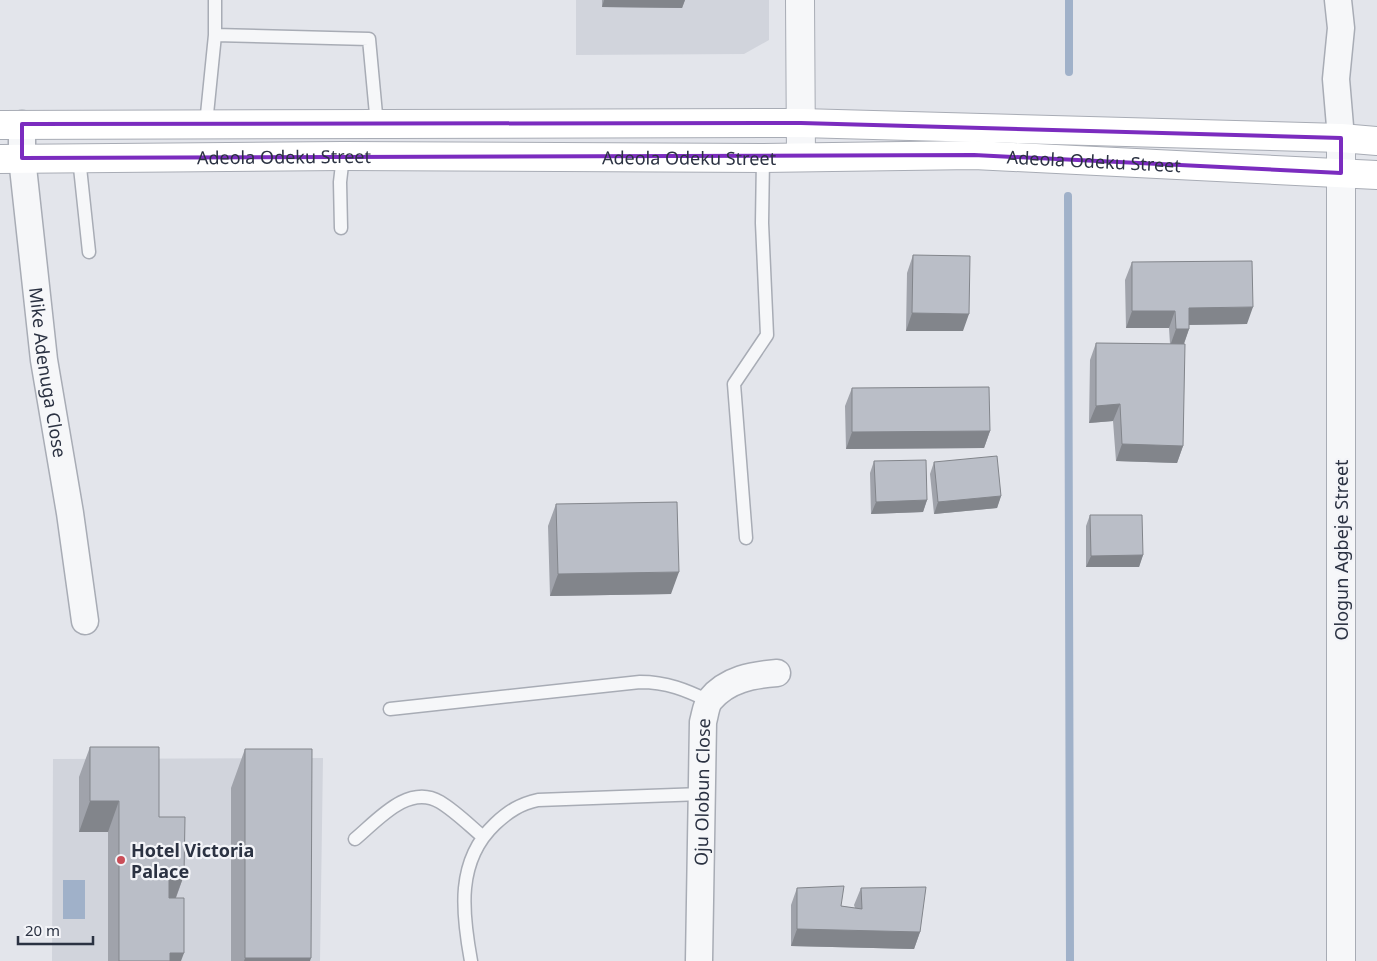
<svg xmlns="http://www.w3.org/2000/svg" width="1377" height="961" viewBox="0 0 1377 961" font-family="'Noto Sans',sans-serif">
  <rect width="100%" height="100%" fill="#e3e5eb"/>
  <!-- built -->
  <path fill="#d1d4dc" d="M576 0H769V40L744 54 576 55Z
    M323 758 320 961H52L53 759Z"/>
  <!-- water -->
  <path fill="#a0b1c9" d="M63 880H85V919H63Z"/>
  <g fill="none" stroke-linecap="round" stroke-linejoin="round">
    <!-- stream -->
    <path stroke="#a0b1c9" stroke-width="8" d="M1069 0V72
      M1068 196 1070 961"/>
    <!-- service casing -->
    <g stroke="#a8acb5" stroke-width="15">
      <path id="service" d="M215 35 369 39 377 125
        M206 124 215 35V0
        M79 158 89 252
        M341 228 340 182 343 156
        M746 538 734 384 767 335 762 223 763 158
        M390 709 640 682C667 682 686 690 709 701
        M355 839C377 821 408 783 440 802 455 811 469 825 482 836
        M471 961C462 912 456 861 495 824 509 811 520 804 538 800L702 794"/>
    </g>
    <!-- minor casing -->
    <g stroke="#a8acb5" stroke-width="29">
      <g id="minor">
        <path d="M1338 0 1341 28 1336 79 1341 138"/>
        <path id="s1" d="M22 124V158L44 360 70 513 85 621"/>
        <path id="s2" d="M699 961 703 722C705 715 706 705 710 700 727 679 753 675 777 673"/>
      </g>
    </g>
    <!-- tertiary casing -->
    <g stroke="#a8acb5" stroke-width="30">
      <path id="tertiary" d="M800 0 801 157
        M1341 138V961"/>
    </g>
    <!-- secondary casing -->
    <g stroke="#a8acb5" stroke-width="30">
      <g id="secondary">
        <path d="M0 125 801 123 1341 138 1377 141"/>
        <path id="s3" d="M0 159 343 156 763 158 974 155 1377 175"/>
      </g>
    </g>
    <!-- service -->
    <use href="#service" stroke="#f6f7f9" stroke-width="12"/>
    <!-- minor -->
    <use href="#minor" stroke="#f6f7f9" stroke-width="26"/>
    <!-- tertiary -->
    <use href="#tertiary" stroke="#f6f7f9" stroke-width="28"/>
    <!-- secondary -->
    <use href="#secondary" stroke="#fff" stroke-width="28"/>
  </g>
  <!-- wall -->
  <path fill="#a0a3ab" d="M602 0H685L682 8 602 7Z
    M913 255 963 331H906L907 273Z
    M1132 262 1247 324 1189 325V329L1184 344 1183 446 1177 463 1116 461 1113 421 1089 423 1090 360 1096 343 1170 344 1169 328H1126L1125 280Z
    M852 388 990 431 984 448 846 449 845 406Z
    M874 461 927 500 923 512 871 514 870 473Z
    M934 462 1001 496 997 508 934 514 930 474Z
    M556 504 671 594 550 596 548 526Z
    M1090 515 1143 555 1139 567H1086V526Z
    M90 747 159 817 184 875 176 898 181 961H108V832H79V777Z
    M245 749 310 961H231V788Z
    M797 888 841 906 855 908 854 905 861 888 920 932 914 949 791 946V905Z"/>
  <!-- shaded-wall -->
  <path fill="#82858b" d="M604 0H685L682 8 602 7Z
    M1253 307 1247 324 1183 325 1189 308Z
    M1132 311H1175L1169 328H1126Z
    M912 313 969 314 963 331H906Z
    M1176 329H1189L1183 346H1170Z
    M1120 404 1113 421 1089 423 1096 406Z
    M990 431 984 448 846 449 852 432Z
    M1122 444 1183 446 1177 463 1116 461Z
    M1001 496 997 508 934 514 938 502Z
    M927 500 923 512 871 514 876 502Z
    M1143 555 1139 567H1086L1091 556Z
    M679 572 671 594 550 596 558 574Z
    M90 801H119L108 832H79Z
    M169 875H184L173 905H158Z
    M797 929 920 932 914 949 791 946Z
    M170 953H184L181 961H167Z
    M245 958H311L310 961H244Z"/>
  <!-- building -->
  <path fill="#babec7" stroke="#82858b" d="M913 255 970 256 969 314 912 313Z
    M1252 261 1253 307 1189 308V329H1176L1175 311H1132V262Z
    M1096 343 1185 344 1183 446 1122 444 1120 404 1096 406Z
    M989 387 990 431 852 432V388Z
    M997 456 1001 496 938 502 934 462Z
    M926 460 927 500 876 502 874 461Z
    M677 502 679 572 558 574 556 504Z
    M1090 515H1142L1143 555 1091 556Z
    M90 747H159V817H185L184 875H169V898H184V953H170V961H119V801H90Z
    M245 749H312L311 958H245Z
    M844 886 841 906 862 909 861 888 926 887 920 932 797 929V888Z"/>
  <!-- marked area -->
  <path fill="none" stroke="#7b2cbf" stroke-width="4" stroke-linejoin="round" d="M801 123 1341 138V173L974 155 22 158V124Z"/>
  <!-- markers -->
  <circle fill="#ca4e58" stroke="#f3f4f8" stroke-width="2" cx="121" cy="860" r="5"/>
  <g text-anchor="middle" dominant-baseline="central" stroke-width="4.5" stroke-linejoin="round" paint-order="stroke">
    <!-- street labels -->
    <g font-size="18" fill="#2b3242" stroke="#f3f4f8">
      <text stroke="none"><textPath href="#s3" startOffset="284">Adeola Odeku Street</textPath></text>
      <text stroke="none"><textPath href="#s3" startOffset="689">Adeola Odeku Street</textPath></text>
      <text stroke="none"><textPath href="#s3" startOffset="1094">Adeola Odeku Street</textPath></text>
      <text stroke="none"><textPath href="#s1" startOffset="250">Mike Adenuga Close</textPath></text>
      <text transform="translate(1341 550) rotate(-90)">Ologun Agbeje Street</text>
      <text stroke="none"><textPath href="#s2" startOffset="169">Oju Olobun Close</textPath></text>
    </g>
    <!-- poi labels -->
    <g font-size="18" font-weight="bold" fill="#2b3242" stroke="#f3f4f8" text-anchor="start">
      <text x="131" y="850">Hotel Victoria<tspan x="131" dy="21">Palace</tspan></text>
    </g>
  </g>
  <!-- scale -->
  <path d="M18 936v8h75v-8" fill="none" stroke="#2b3242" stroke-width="2.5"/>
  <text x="25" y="936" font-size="15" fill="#2b3242" stroke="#f3f4f8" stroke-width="4" paint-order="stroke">20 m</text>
</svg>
